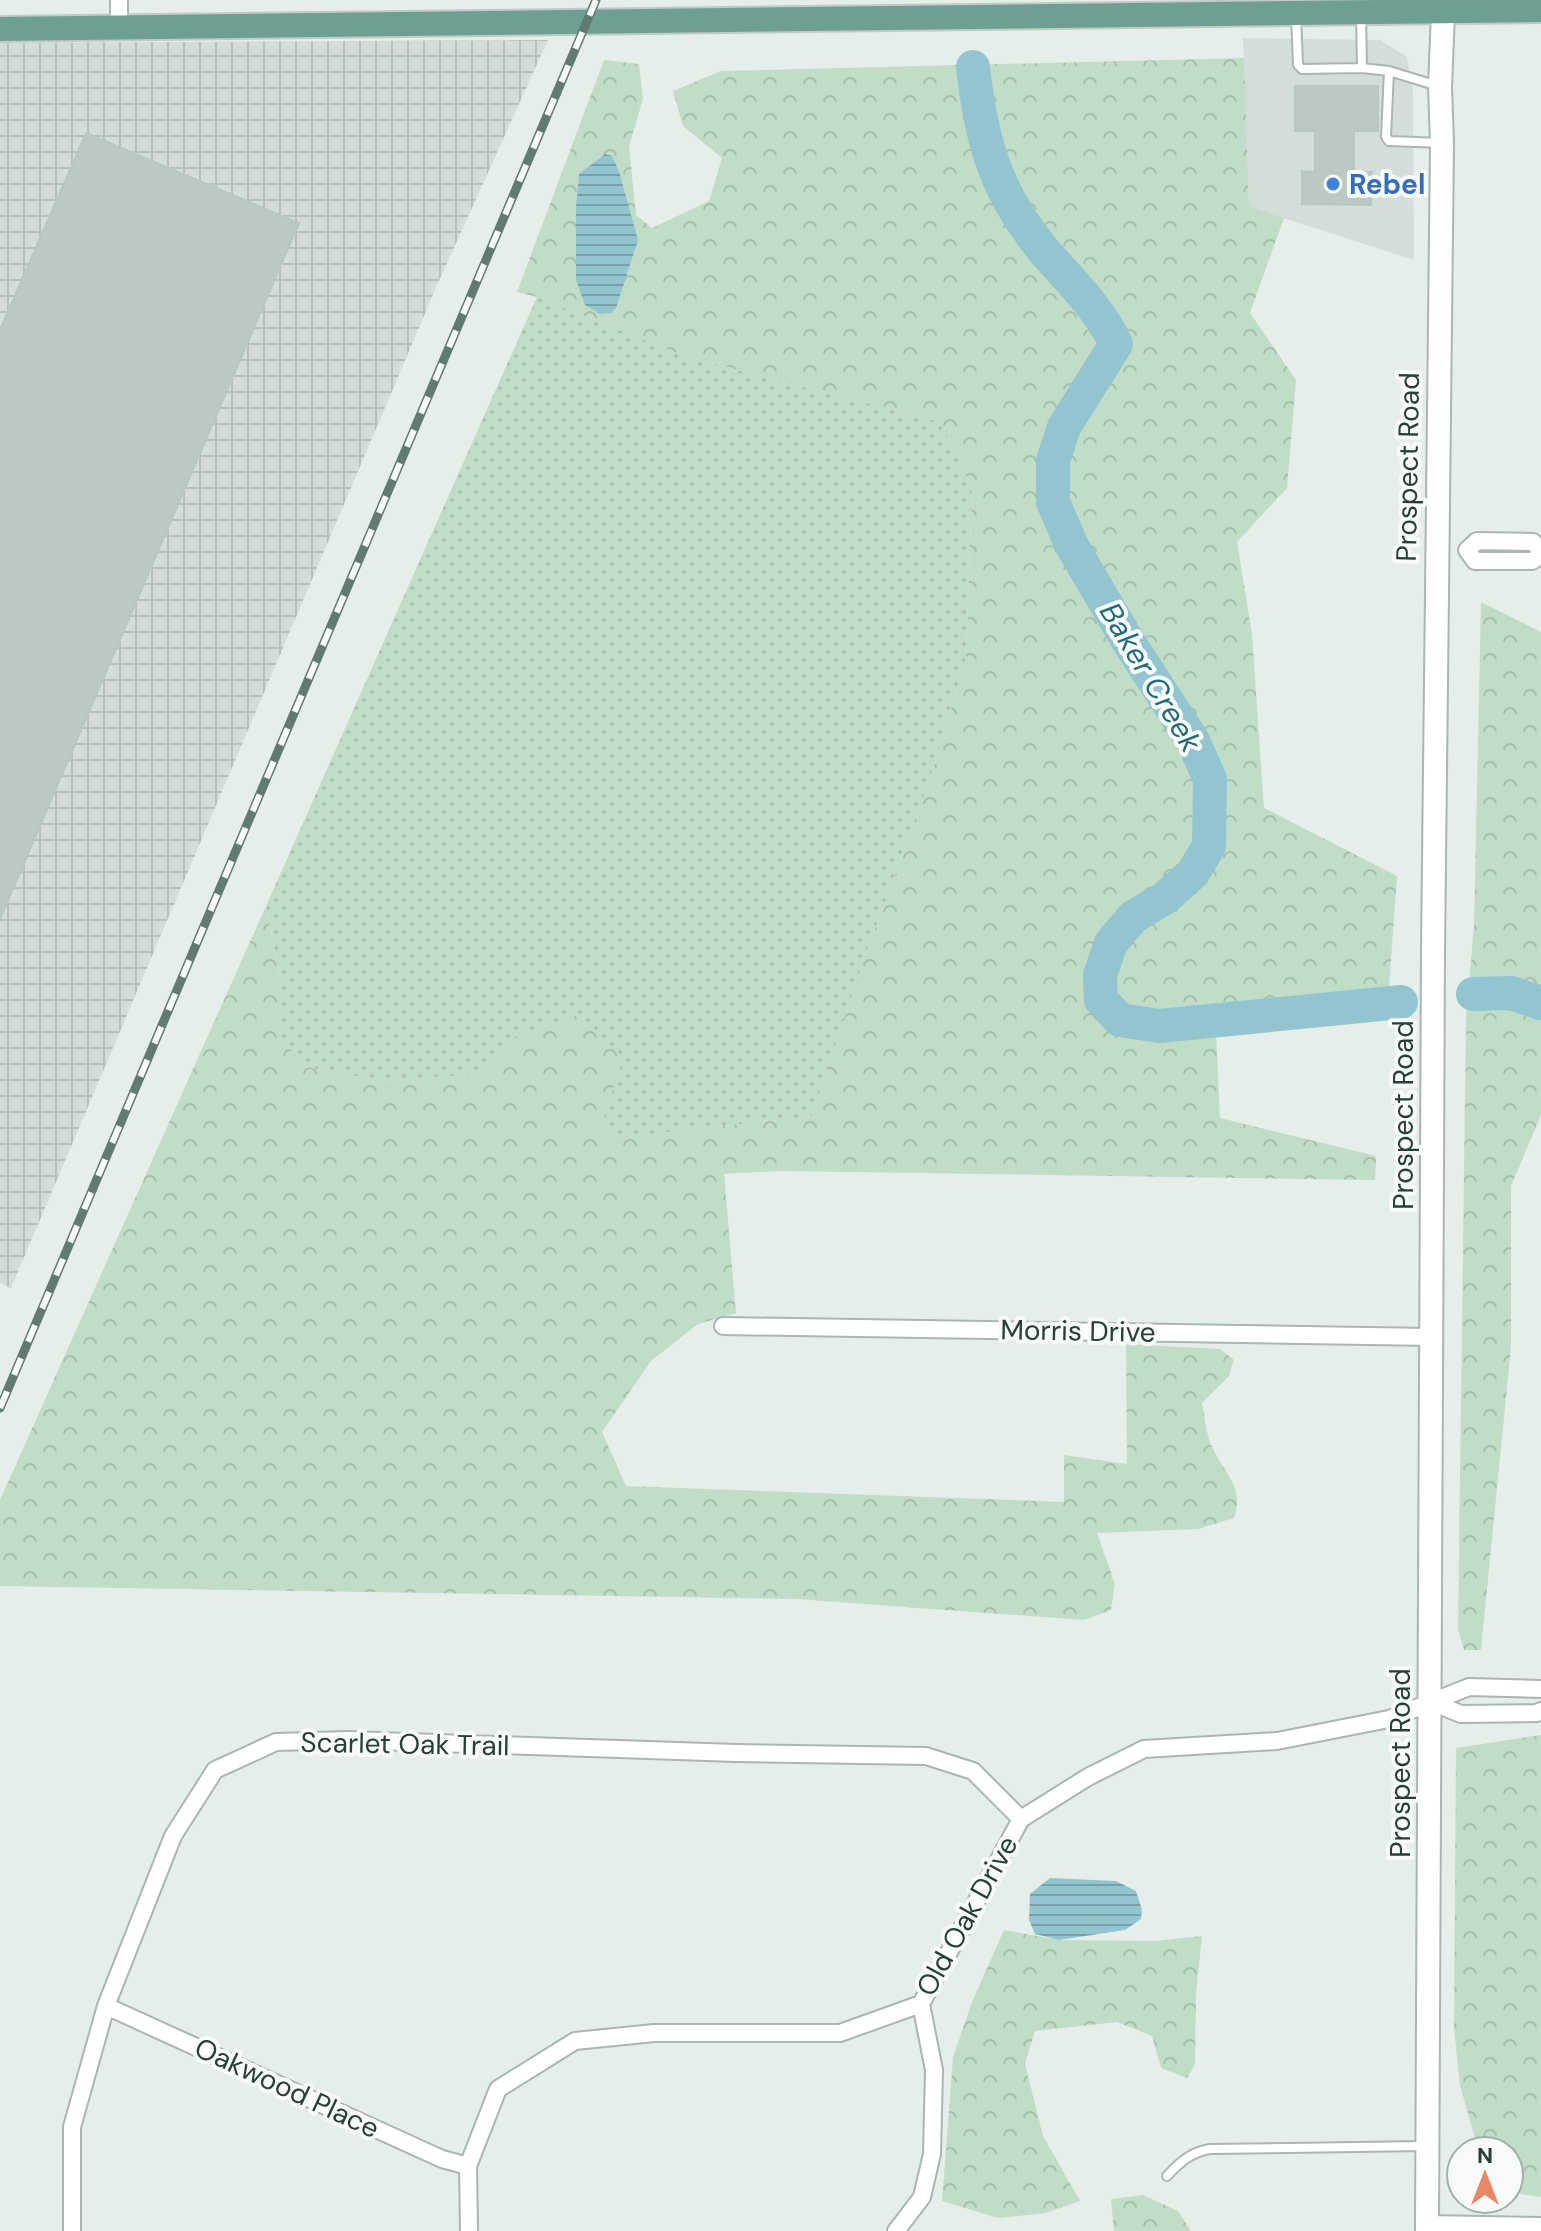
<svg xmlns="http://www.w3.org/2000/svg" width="1541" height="2231" viewBox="0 0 1541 2231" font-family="'DM Sans',sans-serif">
  <defs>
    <pattern id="industrial-grid" width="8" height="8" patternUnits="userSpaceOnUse" patternTransform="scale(2)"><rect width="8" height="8" fill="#d4ded9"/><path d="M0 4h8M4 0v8" fill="none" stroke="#b6c0bb"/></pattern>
    <pattern id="grass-dots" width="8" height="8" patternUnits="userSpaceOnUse" patternTransform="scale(2)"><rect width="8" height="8" fill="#c1ddc8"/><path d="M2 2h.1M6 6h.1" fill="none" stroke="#a6bfad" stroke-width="1.8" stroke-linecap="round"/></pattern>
    <pattern id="forest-crowns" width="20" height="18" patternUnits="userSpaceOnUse" patternTransform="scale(2)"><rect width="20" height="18" fill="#c1ddc8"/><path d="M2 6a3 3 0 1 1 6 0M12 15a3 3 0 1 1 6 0" fill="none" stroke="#a6bfad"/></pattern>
    <pattern id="water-rules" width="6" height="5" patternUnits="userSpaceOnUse" patternTransform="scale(2)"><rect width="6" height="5" fill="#92c5cf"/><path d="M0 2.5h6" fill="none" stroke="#77a1a9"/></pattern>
  </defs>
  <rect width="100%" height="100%" fill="#e6eeea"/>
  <!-- built -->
  <path fill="#d4ded9" d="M1243 38 1380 40 1407 57 1413 91 1414 260 1249 207Z"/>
  <!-- industrial -->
  <path fill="url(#industrial-grid)" d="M548 40 438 283 11 1288 0 1283V43Z"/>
  <!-- grass -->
  <path fill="url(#grass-dots)" d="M537 297 687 357 941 422 972 490 966 657 929 783 867 951 812 1116 618 1138 600 1127 512 1038 486 1074 383 1081 306 1067 280 1038V977L266 906Z"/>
  <!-- forest -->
  <path fill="url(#forest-crowns)" d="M1244 58 1249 206 1284 218 1250 313 1296 380 1287 488 1237 542 1252 634 1264 808 1397 876 1389 988 1215 1010 1220 1118 1376 1156 1375 1180 780 1171 724 1174 736 1313 698 1324 651 1361 602 1432 626 1486 1064 1502V1455L1127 1464 1126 1344 1220 1349 1234 1360 1229 1376 1202 1403C1205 1417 1206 1435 1212 1447 1224 1473 1245 1487 1234 1518L1198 1529 1097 1533 1115 1584 1111 1610 1084 1620 796 1599 0 1586V1500L266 906 280 977V1038L306 1067 383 1081 486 1074 512 1038 576 1016 623 1058 601 1127 618 1138 812 1116 867 951 929 783 966 657 972 490 941 422 687 357 537 297 517 292 604 60 639 64 643 99 629 146 636 215 652 228 709 201 722 158 683 126 673 91 721 71Z
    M1481 602 1541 632V1115L1511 1186V1347L1481 1650H1464L1458 1629 1466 1019 1474 925Z
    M1541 1735V2197L1520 2194 1509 2190V2151H1479L1460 2086 1454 2029 1456 1748Z
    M1004 1930 1060 1940 1155 1941 1202 1936 1196 1994 1195 2064 1187 2078 1161 2068 1152 2036 1117 2022 1035 2031 1025 2064 1043 2136 1080 2201 1046 2213 998 2218 942 2201 953 2057 972 2002Z
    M1143 2195 1178 2211 1191 2231H1114L1111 2199Z"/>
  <!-- water -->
  <path fill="url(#water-rules)" d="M605 154 612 156 619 171 638 240 616 308 611 313 600 314 585 305 576 280V207L579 174Z
    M1050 1878 1116 1881 1136 1891 1142 1910 1141 1919 1125 1930 1059 1940 1035 1934 1029 1920 1030 1894Z"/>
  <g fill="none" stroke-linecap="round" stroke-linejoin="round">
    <!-- river -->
    <path stroke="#92c5cf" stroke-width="34" d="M973 67C981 141 996 194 1045 252 1071 282 1099 308 1116 344L1064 427 1053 461V502L1072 546 1126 638 1193 741 1210 779 1209 846 1193 873 1165 898 1133 917 1111 943 1100 975 1101 1000 1120 1020 1159 1026 1401 1002
      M1473 994 1511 993 1541 1003"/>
  </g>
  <!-- building -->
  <path fill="#bbc9c3" stroke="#b9c7c1" stroke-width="2" d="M1295 86H1378V131H1354V172H1372L1371 205 1302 204V171L1315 172V131H1295Z
    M86 133 299 223 0 919V330Z"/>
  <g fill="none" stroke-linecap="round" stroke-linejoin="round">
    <!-- service casing -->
    <g stroke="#a9b6b1" stroke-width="12">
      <path id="service" d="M1296 14 1298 65 1302 69 1362 68 1361 14
        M1362 68 1389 71 1386 137 1389 141 1442 143
        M1389 71 1438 86
        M1167 2176C1180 2162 1191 2152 1210 2149L1425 2146"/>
    </g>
    <!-- minor casing -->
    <g stroke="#a9b6b1" stroke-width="20">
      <path id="minor" d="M119 28V0
        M1541 550 1533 542 1477 541 1467 550 1475 561H1532L1541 555
        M723 1326 1432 1337
        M1431 1702 1461 1714 1537 1713 1541 1711
        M106 2006 442 2159 468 2166
        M72 2231V2127L106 2006 173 1836 215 1770 276 1742 349 1740 736 1753 926 1756 973 1771 1021 1819
        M469 2231 468 2166 498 2089 575 2041 654 2033H840L921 2004 1021 1819 1088 1777 1144 1749 1277 1741 1389 1719 1469 1687 1541 1689
        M896 2231 922 2197 932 2154 934 2070 921 2004"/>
    </g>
    <!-- tertiary casing -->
    <g stroke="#a9b6b1" stroke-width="26">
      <path id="tertiary" d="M1427 2227 1541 2229
        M1427 2231 1433 951 1442 143 1440 87 1443 12"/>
    </g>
    <!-- primary casing -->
    <g stroke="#c2c9c7" stroke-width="28">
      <path id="primary" d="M0 29 1541 10"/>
    </g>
    <!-- service -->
    <use href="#service" stroke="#fff" stroke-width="8"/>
    <!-- minor -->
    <use href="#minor" stroke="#fff" stroke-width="16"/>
    <!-- tertiary -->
    <use href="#tertiary" stroke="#fff" stroke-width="22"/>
    <!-- primary -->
    <use href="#primary" stroke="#6da093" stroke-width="24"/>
    <!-- rail casing -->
    <g stroke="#617a73" stroke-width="9">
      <path id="rail" d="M0 1408 596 0"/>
    </g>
    <!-- rail -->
    <use href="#rail" stroke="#f7faf8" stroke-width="6" stroke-dasharray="18" stroke-linecap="butt"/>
  </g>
  <!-- markers -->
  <circle fill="#3f7fe0" stroke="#f7faf8" stroke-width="3" cx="1333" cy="184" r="8"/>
  <g text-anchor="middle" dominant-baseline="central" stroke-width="8" stroke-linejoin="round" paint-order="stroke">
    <!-- shop labels -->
    <g font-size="28" font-weight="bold" fill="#366cbe" stroke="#f7faf8" text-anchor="start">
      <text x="1349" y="184">Rebel</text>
    </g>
    <!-- street labels -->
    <g font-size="28" fill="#263f38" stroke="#f7faf8">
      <text transform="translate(1408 467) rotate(-89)">Prospect Road</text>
      <text transform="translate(1403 1115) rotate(-90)">Prospect Road</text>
      <text transform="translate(1078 1331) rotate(1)">Morris Drive</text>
      <text transform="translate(405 1744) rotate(1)">Scarlet Oak Trail</text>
      <text transform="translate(1400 1763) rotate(-90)">Prospect Road</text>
      <text transform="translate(967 1916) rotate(-61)">Old Oak Drive</text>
      <text transform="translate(287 2088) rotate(25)">Oakwood Place</text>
    </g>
    <!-- water labels -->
    <g font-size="30" font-style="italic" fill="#236a78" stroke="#f7faf8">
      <text transform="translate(1151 677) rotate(59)">Baker Creek</text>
    </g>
  </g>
  <!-- north arrow -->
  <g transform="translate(1485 2175)"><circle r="38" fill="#f7faf8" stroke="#a3afab" stroke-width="2"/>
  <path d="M0-6L14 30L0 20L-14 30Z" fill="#e98869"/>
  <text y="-12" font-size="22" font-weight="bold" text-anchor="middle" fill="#263f38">N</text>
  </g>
</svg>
